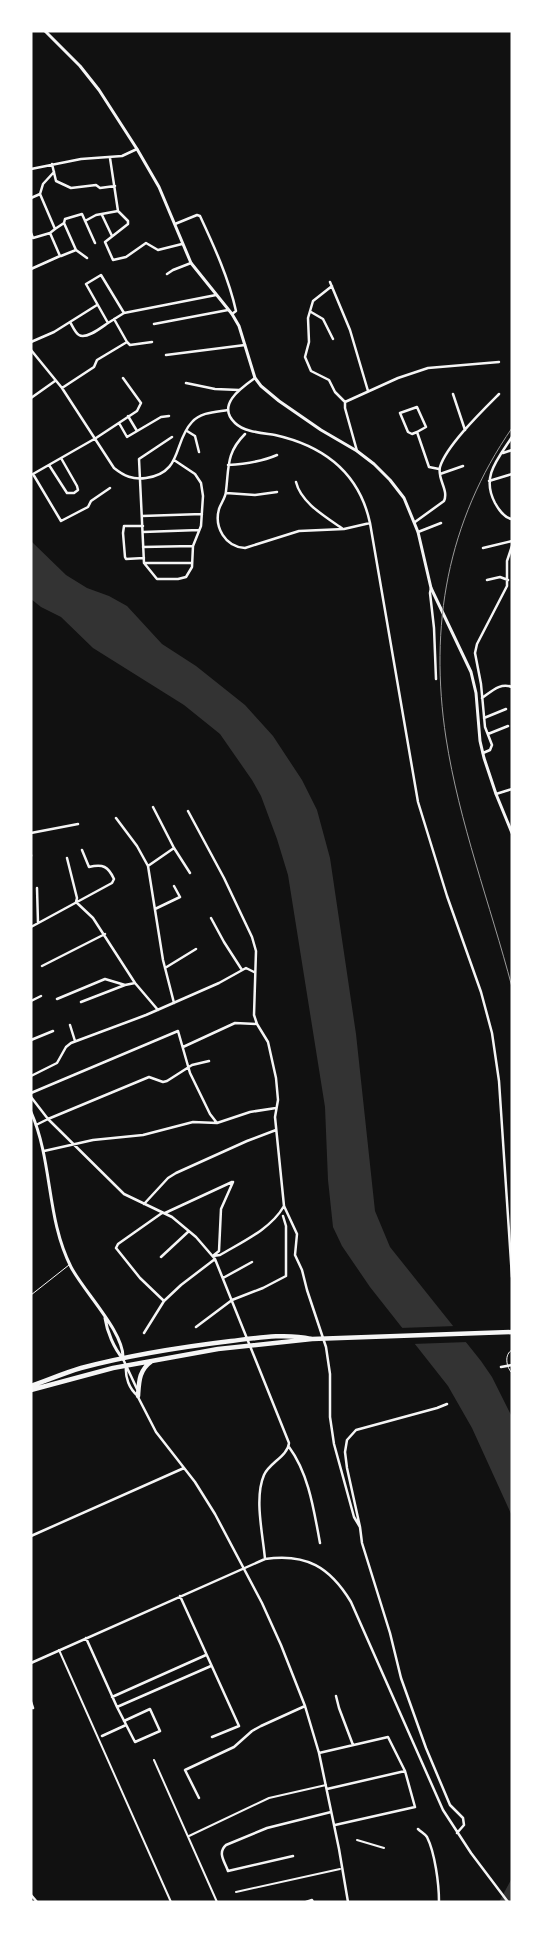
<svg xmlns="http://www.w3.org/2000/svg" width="543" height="1933" viewBox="0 0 543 1933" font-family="Barlow,sans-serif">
  <rect width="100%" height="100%" fill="#111"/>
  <!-- water -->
  <path fill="#333" d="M31 541 66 575 87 588 109 596 127 606 162 644 196 666 245 705 273 736 302 780 317 810 330 858 356 1034 375 1211 390 1247 481 1361 492 1377 512 1417V1516L472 1428 448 1386 370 1287 342 1246 333 1227 328 1180 325 1107 288 875 277 839 261 796 252 780 220 734 184 705 93 648 61 617 41 607 31 599Z
    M512 1878V1902H499Z"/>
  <!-- pier -->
  <path fill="#111" d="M456 1326 468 1342 412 1344 400 1328Z"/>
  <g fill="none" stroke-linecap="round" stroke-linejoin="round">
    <!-- service -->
    <path stroke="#f5f5f5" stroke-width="1" d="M31 1295 69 1265
      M512 1350C504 1354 506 1367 512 1373"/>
    <!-- pedestrian -->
    <path stroke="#f5f5f5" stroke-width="2" d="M59 1650 171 1902
      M154 1760 217 1902
      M189 1836 269 1798 326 1785
      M357 1840 384 1848
      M236 1892 340 1869"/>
    <!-- minor -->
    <path stroke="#f5f5f5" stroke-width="2.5" d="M110 158 118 211 128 221V224L105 242 113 260 126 257 146 243 158 250 182 244
      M52 164 56 181 71 188 96 185 100 188 115 186
      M31 169 81 159 122 156 137 149
      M40 194 43 184 54 172
      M31 198 40 194 55 229 50 233 33 238 31 233
      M102 215 112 236
      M85 221 96 215 118 211
      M64 223 76 250
      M175 224 197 215 200 216C214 246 229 279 236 311L232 314
      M55 229 64 223 65 219 82 214 95 243
      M76 250 87 258
      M61 256 76 250
      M31 269 60 256 50 233
      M167 274 173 270 191 263
      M101 275 124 313 108 323 86 284Z
      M330 282 350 330 368 391
      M332 286 313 301 308 318 309 342 305 357 311 371 329 380 335 392 345 402
      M311 312 323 319 333 339
      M124 313 216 295
      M114 319 127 342
      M70 322C72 325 75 333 79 335 86 340 102 327 108 323
      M154 324 228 310
      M31 342 54 332 97 305
      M31 350 62 388 114 468C124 476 133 480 146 478 183 473 173 442 192 422 201 412 216 412 228 410
      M166 355 245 345
      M186 383 215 389 239 390
      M62 388 94 367 97 360 127 342 130 345 152 342
      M453 394 465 430
      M31 398 55 381
      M128 416 137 431
      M119 423 127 437 161 417 169 416
      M187 431 195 436 199 452
      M417 432 412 434 408 432 400 413 417 407 426 427 417 432 429 467 439 469
      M245 434C226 453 229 467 226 491 226 497 221 503 219 509 214 527 225 547 245 548L299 531 344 529 370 523C359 472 324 446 275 435 263 433 244 432 235 423 216 405 241 388 255 378
      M172 437 139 459 144 563 157 579H178L186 577 192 567 193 546 201 526 203 496 201 483 195 474 174 460
      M512 437C497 460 481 477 495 503 499 510 504 518 512 519
      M357 451 345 408V402L398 378 428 368 499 362
      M503 453 512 450
      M49 465 67 493H74L78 490 77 486 61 458
      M228 465C245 464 261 462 277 455
      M440 474 463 466
      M489 481 512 474
      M296 482C301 503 326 517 343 529
      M110 488 91 501 88 507 61 521 33 474 96 438 137 411 141 403 123 378
      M226 493 255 495 277 492
      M142 516 202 514
      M415 522 444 501C449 490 437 479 440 467 446 446 483 410 499 394
      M370 523 418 802 447 896 481 992 492 1033 499 1081 512 1277
      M143 526H124L123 533 125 557 126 559 144 558
      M143 532 199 530
      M418 532 441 523
      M143 547 193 546
      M483 548 512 541
      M144 563H192
      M487 580 500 577 508 580
      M431 588 430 593 434 628 436 679
      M482 698C491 692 500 682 512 687
      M484 718 506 709
      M488 734 508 726
      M483 753 490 750 492 745 485 727 481 684 475 653 477 644 507 586V561L512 546
      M496 794 512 789
      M153 807 174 848 190 873
      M188 811 224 878 252 937 256 951 254 1015 257 1024 268 1042 276 1078 278 1100 275 1117 284 1206 297 1234 295 1255 302 1270 307 1290 326 1347 330 1374V1417L334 1444 354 1517 360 1527
      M116 818 137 846 148 866 163 960 174 1003
      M31 833 78 824
      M31 855V856
      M67 858 77 898 76 902 93 918 135 983 158 1010
      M148 866 174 848
      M37 888 38 923
      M155 909 180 897 174 886
      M211 918 224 942 242 970
      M31 927 112 883 114 879C108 866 103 864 89 867L82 850
      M42 966 105 934
      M165 968 196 949
      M57 999 105 979 125 985
      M31 1001 41 996
      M81 1002 125 985 135 983
      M70 1025 75 1041
      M31 1040 53 1031
      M183 1047 235 1023 257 1024
      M31 1076 57 1063 66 1047 71 1043 146 1015 219 983 246 968 254 972
      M31 1093 178 1031 190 1073 210 1114 217 1123 193 1122 143 1135 93 1140 44 1151
      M31 1097 48 1119 149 1077 163 1082 167 1081 192 1065 209 1061
      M217 1123 250 1112 276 1108
      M36 1125 48 1119 124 1194 172 1217 196 1237 215 1259 289 1443C288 1456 269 1463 264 1475 254 1498 263 1535 265 1559
      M144 1204 168 1178 176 1173 247 1141 276 1130
      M165 1213 232 1182
      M214 1255 219 1251 221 1209 233 1182
      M213 1256 220 1255C242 1242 271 1229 284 1206
      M161 1257 189 1231
      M223 1278 252 1262
      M164 1301 181 1285 215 1259
      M196 1327 232 1300 263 1288 286 1276V1226L283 1216
      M144 1333 164 1301 140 1278 116 1248 118 1244 162 1213
      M123 1359 137 1389
      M126 1366C125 1377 129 1389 138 1396
      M501 1367 512 1365
      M138 1397 156 1432 195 1482 215 1514 262 1603 281 1645 305 1706 319 1753 339 1849 348 1902
      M447 1404 437 1408 356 1430 347 1440 345 1452 347 1468 360 1527 362 1543 390 1633 401 1678 426 1748 450 1805 463 1818 464 1825 457 1833
      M289 1447C309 1474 314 1511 320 1543
      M31 1536 184 1468
      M180 1596 239 1726 212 1737
      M86 1638 117 1707 135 1742 160 1731 150 1709 124 1721
      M31 1663 265 1559C306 1553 330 1567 351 1602L443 1810 471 1853 508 1902
      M336 1696 339 1708 353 1745
      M112 1697 206 1655
      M31 1702 33 1708
      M117 1707 211 1666
      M102 1736 126 1725
      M319 1753 388 1737 405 1771
      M327 1789 405 1771 415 1807 335 1825
      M199 1798 185 1770 234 1747 252 1731 261 1726 305 1706
      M418 1829C421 1832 425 1834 427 1837 435 1853 439 1884 439 1902
      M293 1856 228 1871C225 1862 217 1853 226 1845L267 1828 331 1812
      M31 1895 37 1902
      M306 1902 312 1900 313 1902"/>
    <!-- tertiary -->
    <path stroke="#f5f5f5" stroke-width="3" d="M45 31 80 66 99 90 137 149 159 187 191 263 232 314 239 326 255 378 261 386 279 401 321 430 357 451 374 464 390 480 404 498 418 532 431 588 471 672 476 693 480 741 484 758 496 794 512 833
      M31 1112C53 1162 46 1218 71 1267 84 1292 125 1333 123 1359
      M105 1318C107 1332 114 1348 123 1359"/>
    <!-- primary -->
    <path stroke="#f5f5f5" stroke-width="4.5" d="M31 1386C48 1380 64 1373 81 1368 130 1355 181 1347 231 1341 256 1338 286 1333 311 1339
      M31 1390 113 1368 218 1349 312 1339 512 1332
      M138 1396C139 1381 139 1370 152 1361"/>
    <!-- rail -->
    <path stroke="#9a9a9a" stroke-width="1" d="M512 428C447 522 429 626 446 738 459 822 490 904 512 987"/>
  </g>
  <!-- border -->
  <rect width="543" height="1933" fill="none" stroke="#ffffff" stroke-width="65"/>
</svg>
